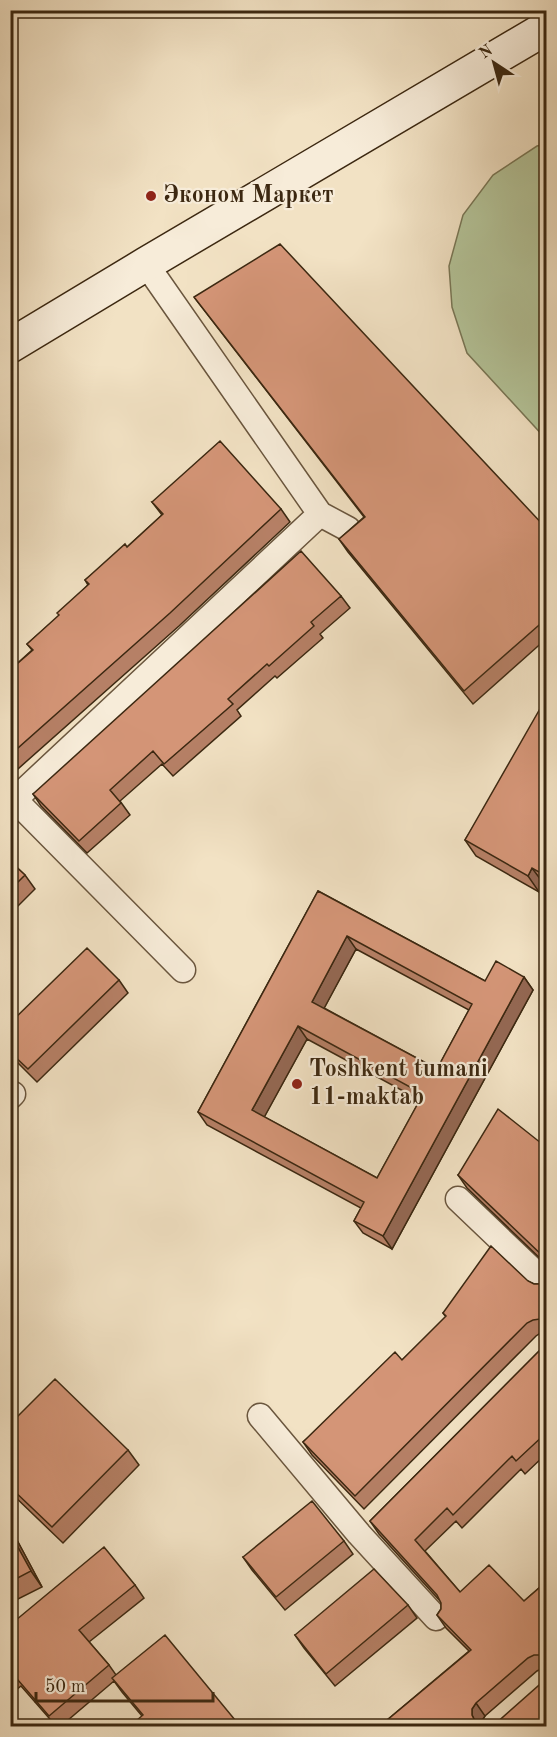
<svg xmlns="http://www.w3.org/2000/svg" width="557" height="1737" viewBox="0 0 557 1737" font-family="'Old Standard TT',serif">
  <rect width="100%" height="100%" fill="#f2e2c4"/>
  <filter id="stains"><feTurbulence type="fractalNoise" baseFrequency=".00333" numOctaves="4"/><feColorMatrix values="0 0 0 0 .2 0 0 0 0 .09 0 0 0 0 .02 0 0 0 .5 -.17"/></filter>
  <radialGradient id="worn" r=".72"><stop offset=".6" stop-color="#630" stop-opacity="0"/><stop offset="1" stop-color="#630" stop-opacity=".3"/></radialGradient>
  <!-- green -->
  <path fill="#b4c499" stroke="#787655" stroke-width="1.5" d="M546 144V439L467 353 452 307 449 266 463 215 493 175 537 146Z"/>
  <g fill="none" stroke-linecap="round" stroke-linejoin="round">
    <!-- minor casing -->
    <g stroke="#6a563e" stroke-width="27">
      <path id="minor" d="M146 264 320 514 348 529
        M15 800 183 970
        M10 804 320 514
        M10 1097 13 1094
        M458 1199 546 1283
        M260 1416 359 1534 436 1618"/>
    </g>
    <!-- secondary casing -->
    <g stroke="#3c2811" stroke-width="36">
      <path id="secondary" d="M10 346 146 264 546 28"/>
    </g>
    <!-- minor -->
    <use href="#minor" stroke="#f7ecd9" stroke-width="24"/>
    <!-- secondary -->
    <use href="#secondary" stroke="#f7ecd9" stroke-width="33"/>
  </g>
  <!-- wall -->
  <path fill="#b68066" stroke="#3c2811" stroke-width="1.5" fill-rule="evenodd" d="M194 297 546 528V639L473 704 348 552 339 539 364 517Z
    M152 502 281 509 290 522 179 626 10 776V670L32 650 27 644 59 616 88 585 85 580 127 547 162 515Z
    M341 596 350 608 320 634 323 638 277 678 275 676 237 710 241 716 173 776 162 764 120 801 130 815 87 853 41 806 33 794Z
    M546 710V885L544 884 539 892 476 856 465 840Z
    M10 861 25 875 35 889 10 914Z
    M318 891 485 981 524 977 533 990 392 1249 363 1233 354 1221 361 1208 207 1125 198 1112ZM356 949 469 1010 437 1069 324 1008ZM307 1039 420 1100 377 1178 264 1117Z
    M119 980 128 993 37 1082 10 1055V1023Z
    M546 1147V1264L467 1188 458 1175Z
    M546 1280V1332H542L536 1336 364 1509 312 1455 303 1442 402 1360 446 1317 443 1313 528 1281 534 1284H540Z
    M546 1344V1454L525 1474 521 1469 462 1528 456 1521 425 1551 460 1592 524 1601 546 1582V1668H543L537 1671 485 1716 481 1722 380 1726 469 1651 446 1628 437 1615 441 1609V1602L379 1534 370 1521Z
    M10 1424 128 1450 139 1465 63 1543 10 1492Z
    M10 1527 42 1587 10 1603Z
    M344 1541 353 1554 285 1610 252 1570 243 1557Z
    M135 1585 144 1598 89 1642 109 1665 116 1675 240 1726 142 1716 122 1692 114 1681 61 1726H56L21 1686 10 1695V1625Z
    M408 1605 417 1618 335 1686 304 1648 295 1635Z"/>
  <!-- shaded-wall -->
  <path fill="#946853" stroke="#3c2811" stroke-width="1.5" d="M532 868 544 884 539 892 528 876Z
    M347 936 356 949 321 1014 312 1002Z
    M524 977 533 990 392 1249 383 1236Z
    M298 1026 307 1039 261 1123 252 1110Z
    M10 1527 42 1587 31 1571 10 1533Z
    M476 1703 485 1716 481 1722V1726L476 1723 472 1715V1709Z"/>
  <!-- building -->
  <path fill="#d49577" stroke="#3c2811" stroke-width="1.5" fill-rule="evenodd" d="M280 244 546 528V619L464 691 339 539 365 517 194 297Z
    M220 441 281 509 170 613 10 755V670L33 650 27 644 59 615 57 613 89 584 85 580 125 544 127 547 163 514 152 502Z
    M301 551 341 596 311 622 314 626 269 666 267 664 228 699 233 704 164 764 153 751 110 790 121 803 79 841 33 794Z
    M541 707 546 710V876L532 868 528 876 465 840Z
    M10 861 25 875 10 890Z
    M318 891 485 981 496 961 524 977 383 1236 354 1221 364 1202 198 1112ZM347 936 472 1004 437 1069 312 1002ZM298 1026 423 1094 377 1178 252 1110Z
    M87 948 119 980 28 1069 10 1052V1023Z
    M498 1109 546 1147V1259L458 1175Z
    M491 1246 528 1281 534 1284H540L546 1280V1323L540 1319 533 1320 527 1323 355 1496 303 1442 395 1352 402 1360 446 1316 443 1313Z
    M546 1344V1433L516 1461 512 1456 453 1515 447 1508 415 1540 460 1592 489 1565 524 1601 546 1582V1659L541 1655H534L528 1658 476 1703 472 1709V1715L476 1723 482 1726H380L471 1650 437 1615 441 1609V1603L437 1595 370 1521Z
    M55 1379 128 1450 52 1527 10 1487V1424Z
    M312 1501 344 1541 276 1597 243 1557Z
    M10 1533 31 1571 10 1582Z
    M104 1547 135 1585 79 1630 109 1665 49 1716 12 1673 10 1675V1625Z
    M374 1569 408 1605 326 1674 295 1635Z
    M165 1635 240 1726H130L143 1715 112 1678Z
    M546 1679V1723L542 1726H490L495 1724Z"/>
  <!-- markers -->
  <g fill="#8f2418" stroke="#f7ecd9" stroke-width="2">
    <circle cx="151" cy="196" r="6"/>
    <circle cx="297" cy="1084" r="6"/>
  </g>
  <g text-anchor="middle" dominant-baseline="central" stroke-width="4.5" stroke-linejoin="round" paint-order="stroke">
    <!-- poi labels -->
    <g font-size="24" font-weight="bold" fill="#3c2811" stroke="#f7ecd9" text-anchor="start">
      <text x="163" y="196">Эконом Маркет</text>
      <text x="309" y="1070">Toshkent tumani<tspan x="309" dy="28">11-maktab</tspan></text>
    </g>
  </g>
  <!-- margin -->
  <rect width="557" height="1737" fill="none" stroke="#f2e2c4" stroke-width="36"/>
  <rect x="12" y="12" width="533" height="1713" fill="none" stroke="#3c2811" stroke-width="3"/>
  <rect x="18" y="18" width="521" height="1701" fill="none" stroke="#3c2811" stroke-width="1.5"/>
  <!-- north arrow -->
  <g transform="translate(494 63) rotate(324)" stroke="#f7ecd9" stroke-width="4.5" paint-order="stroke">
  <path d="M0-4.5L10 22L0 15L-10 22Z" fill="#3c2811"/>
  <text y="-9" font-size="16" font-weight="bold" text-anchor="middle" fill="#3c2811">N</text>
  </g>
  <!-- scale -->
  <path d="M36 1692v9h177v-9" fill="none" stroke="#3c2811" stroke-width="3"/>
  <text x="45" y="1692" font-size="18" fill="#3c2811" stroke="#f7ecd9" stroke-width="4.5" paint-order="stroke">50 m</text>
  <rect width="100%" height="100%" filter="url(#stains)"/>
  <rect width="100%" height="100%" fill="url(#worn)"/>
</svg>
